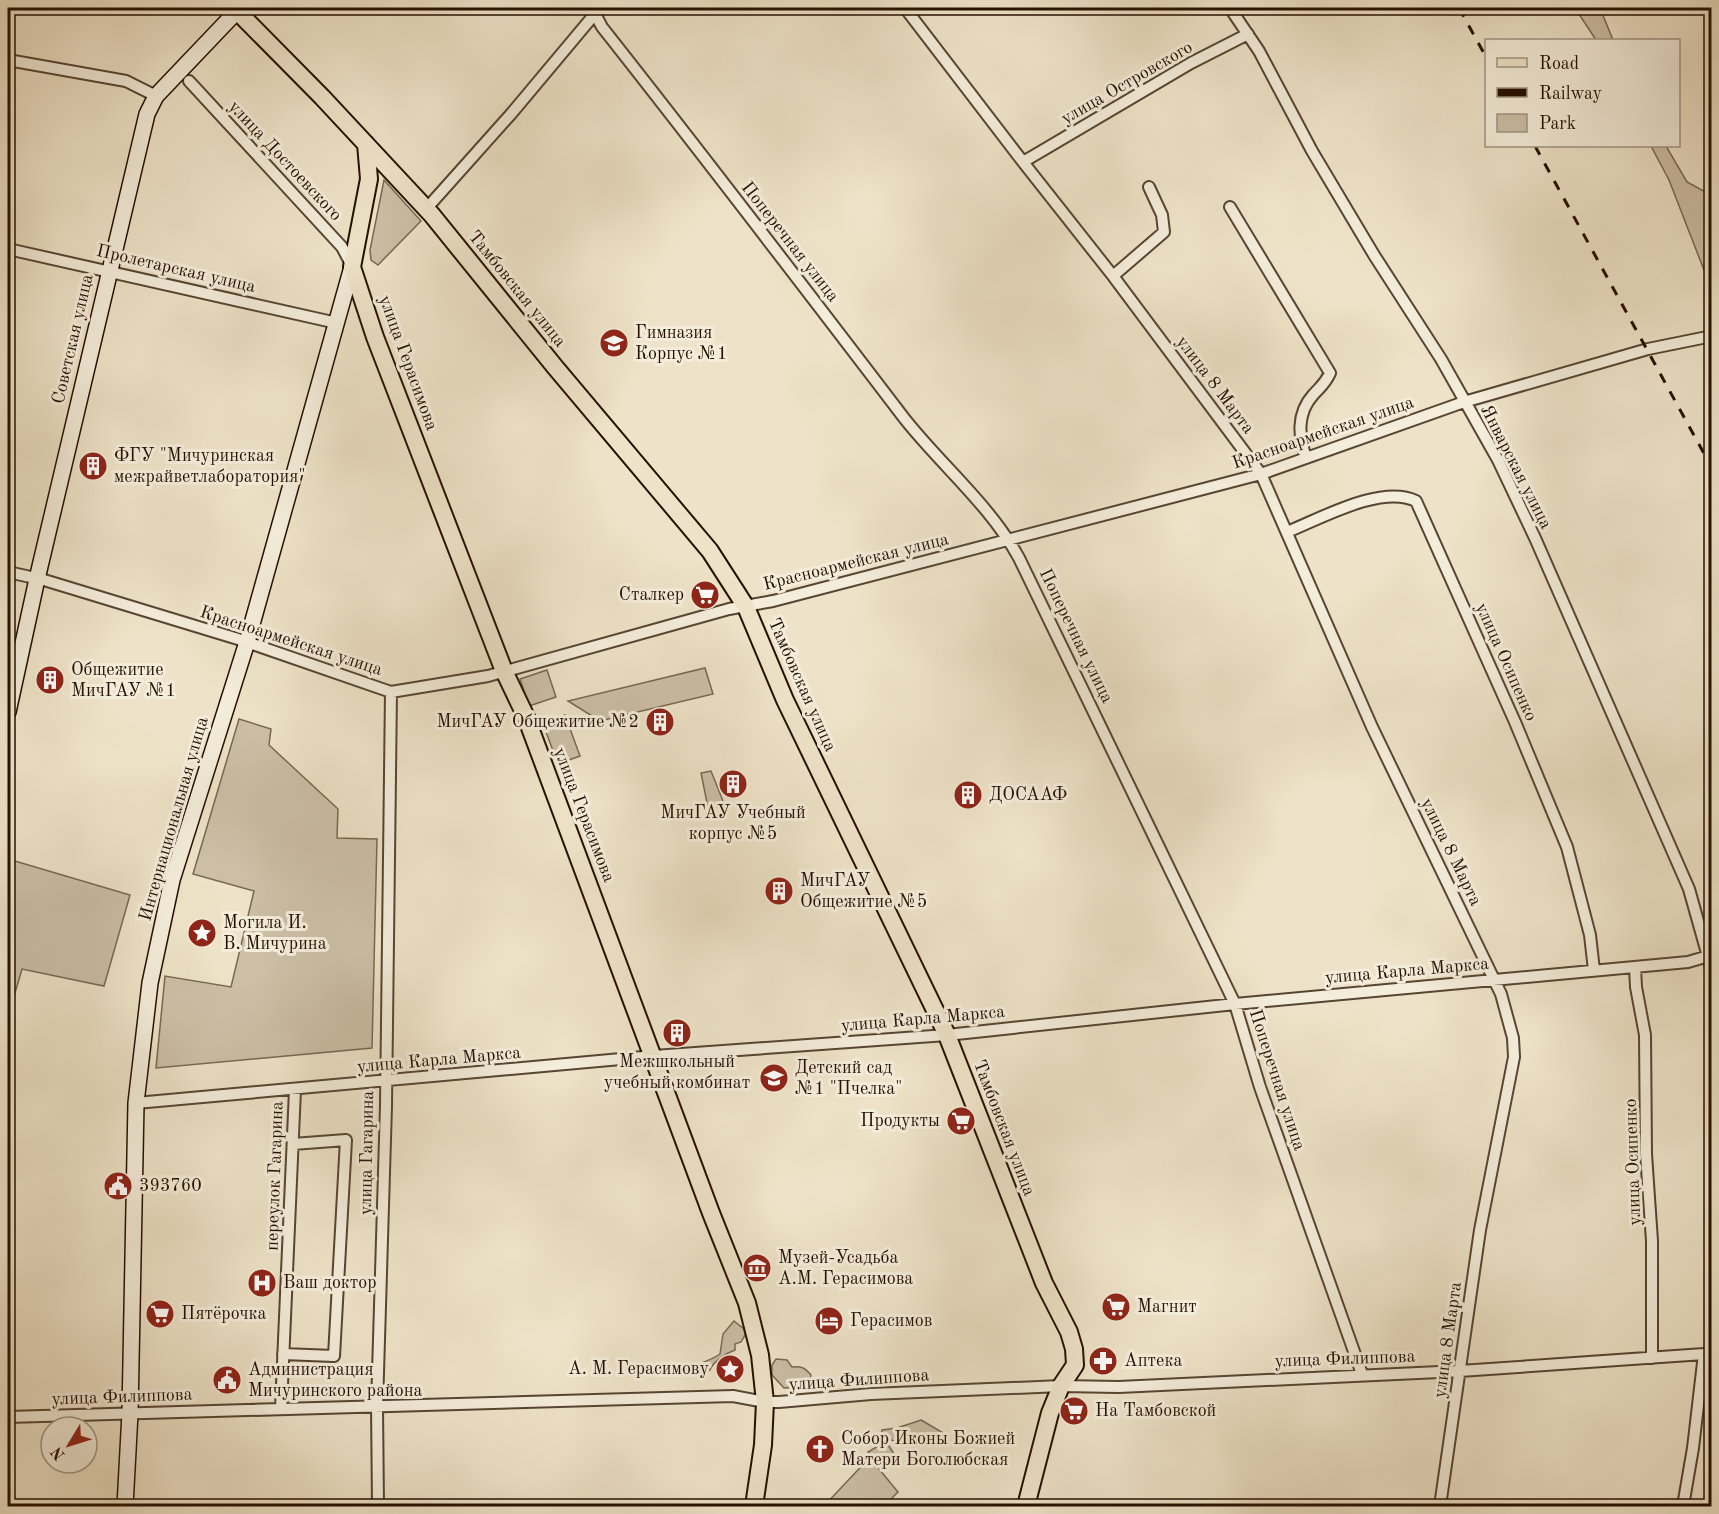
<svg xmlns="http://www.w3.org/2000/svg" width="1719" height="1514" viewBox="0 0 1719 1514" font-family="'Old Standard TT',serif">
  <rect width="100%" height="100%" fill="#eee3c8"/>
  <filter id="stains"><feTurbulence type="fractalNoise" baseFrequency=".00333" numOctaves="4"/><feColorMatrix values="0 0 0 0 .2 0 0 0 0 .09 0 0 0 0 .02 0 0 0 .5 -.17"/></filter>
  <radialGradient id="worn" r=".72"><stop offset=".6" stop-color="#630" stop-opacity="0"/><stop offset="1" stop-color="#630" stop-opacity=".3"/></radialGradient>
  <!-- green -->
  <path fill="#ccbfa6" stroke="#786853" stroke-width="1.5" d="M1575 8H1600L1613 40H1596Z
    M1651 146H1666L1687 182 1711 195V288L1669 180Z
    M384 180 421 221 378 265 371 260 370 250Z
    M705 668 713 694 600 721 568 701Z
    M547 670 556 697 529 706 520 679Z
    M565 715 580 756 558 764 543 724Z
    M239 719 271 729 269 745 338 809 337 838 377 839 372 1048 156 1068 165 976 231 987 254 891 193 874Z
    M711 771 725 806 708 808 701 773Z
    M8 859 130 895 104 986 22 969 8 1017Z
    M734 1321 744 1329 745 1335 741 1342 735 1344V1350C726 1353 713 1362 710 1370L698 1375 695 1373 696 1365C704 1362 713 1359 720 1354L723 1334Z
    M776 1359 787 1360 792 1367C802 1366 805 1368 811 1375L808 1387 784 1388 772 1375V1365Z
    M921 1420 945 1434 942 1440 932 1439 924 1443 912 1438 899 1443 881 1436 882 1430 897 1428Z
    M887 1443 894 1454 879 1469 898 1492 884 1506H824L871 1456 868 1452 878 1446 882 1447Z"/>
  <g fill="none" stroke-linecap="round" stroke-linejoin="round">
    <!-- minor casing -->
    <g stroke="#574532" stroke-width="14">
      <path id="minor" d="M592 8 602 27C704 156 804 287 904 418 941 465 990 505 1019 558L1235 1004 1260 1087 1362 1374
        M905 8 1023 162 1113 276 1261 474 1372 727 1501 994 1513 1038 1514 1057 1480 1230 1440 1506
        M1230 8 1259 51 1312 151 1374 255 1441 359 1498 460 1535 538 1689 889 1712 971
        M8 60 126 81 156 96
        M189 81 342 247 352 266
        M1023 162 1191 63 1248 34
        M1230 207 1330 373C1325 384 1321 386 1313 395 1296 414 1299 437 1306 458
        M427 208 511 114 599 9
        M8 249 337 323
        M1113 276 1164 232 1162 215 1149 187
        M1287 532C1320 519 1381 484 1416 501L1515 722 1567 847 1590 935 1594 970
        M8 572 44 580 238 639 391 692 488 676 729 609 773 601 1261 474 1464 402 1648 349 1712 336
        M1635 967 1636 987 1645 1035 1646 1154 1652 1241V1358
        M136 1103 654 1056 947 1035 1235 1004 1688 962 1712 955
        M283 1354 334 1356 346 1140 293 1144
        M281 1408 295 1090
        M8 1417 733 1396 765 1402H779L871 1394 1061 1386 1119 1387 1460 1371 1704 1354 1712 1351
        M378 1506 377 1406 386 1106 391 692
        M1683 1506 1693 1448 1704 1354"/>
    </g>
    <!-- secondary casing -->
    <g stroke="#251000" stroke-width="18">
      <path id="secondary" d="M8 712 37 579 147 114 156 96 237 11
        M125 1506 130 1413 136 1103 150 983 172 880 247 642 352 267"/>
    </g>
    <!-- primary casing -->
    <g stroke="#251000" stroke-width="20">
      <path id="primary" d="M234 8 322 97 432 215 555 367 710 551 746 607 785 700 947 1035 1044 1283 1069 1332 1074 1349 1075 1365 1061 1386 1050 1413 1026 1506
        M366 144 369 179 352 267 375 337 504 671 526 717 711 1213 747 1303 760 1355 765 1402 763 1445 754 1506"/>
    </g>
    <!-- minor -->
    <use href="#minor" stroke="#f4eddb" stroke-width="10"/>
    <!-- secondary -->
    <use href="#secondary" stroke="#f4eddb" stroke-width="15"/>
    <!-- primary -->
    <use href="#primary" stroke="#eee3c8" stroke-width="16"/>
    <!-- rail -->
    <path stroke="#251000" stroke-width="3" stroke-dasharray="10 10" stroke-linecap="butt" d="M1459 8 1486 57
      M1535 146 1712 468"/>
  </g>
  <!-- icons -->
  <defs>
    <g id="school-disc" transform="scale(1.5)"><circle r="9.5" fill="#8f2418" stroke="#f4eddb"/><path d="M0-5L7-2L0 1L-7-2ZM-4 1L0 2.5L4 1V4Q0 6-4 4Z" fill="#fff"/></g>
    <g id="building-disc" transform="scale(1.5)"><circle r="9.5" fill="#8f2418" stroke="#f4eddb"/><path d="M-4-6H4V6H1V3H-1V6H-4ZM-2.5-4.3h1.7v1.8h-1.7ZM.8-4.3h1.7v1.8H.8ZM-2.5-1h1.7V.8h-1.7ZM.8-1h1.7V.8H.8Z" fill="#fff"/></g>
    <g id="supermarket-disc" transform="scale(1.5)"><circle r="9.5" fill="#8f2418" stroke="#f4eddb"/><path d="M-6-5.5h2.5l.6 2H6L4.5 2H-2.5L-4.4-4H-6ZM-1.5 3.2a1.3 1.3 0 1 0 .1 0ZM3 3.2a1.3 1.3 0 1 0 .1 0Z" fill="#fff"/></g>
    <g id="sight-disc" transform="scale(1.5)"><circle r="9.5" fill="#8f2418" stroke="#f4eddb"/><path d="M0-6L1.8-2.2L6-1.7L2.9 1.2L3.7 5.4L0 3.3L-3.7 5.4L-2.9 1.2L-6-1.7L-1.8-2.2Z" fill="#fff"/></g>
    <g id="civic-disc" transform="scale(1.5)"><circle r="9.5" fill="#8f2418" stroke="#f4eddb"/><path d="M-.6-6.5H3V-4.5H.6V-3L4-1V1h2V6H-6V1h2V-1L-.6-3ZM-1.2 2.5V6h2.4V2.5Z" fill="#fff"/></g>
    <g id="museum-disc" transform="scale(1.5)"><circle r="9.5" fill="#8f2418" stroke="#f4eddb"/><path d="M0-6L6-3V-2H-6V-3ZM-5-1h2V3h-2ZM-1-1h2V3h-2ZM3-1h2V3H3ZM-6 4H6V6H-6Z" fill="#fff"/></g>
    <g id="hospital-disc" transform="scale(1.5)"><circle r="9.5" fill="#8f2418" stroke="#f4eddb"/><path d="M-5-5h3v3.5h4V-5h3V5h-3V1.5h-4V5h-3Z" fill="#fff"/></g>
    <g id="hotel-disc" transform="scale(1.5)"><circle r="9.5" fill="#8f2418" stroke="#f4eddb"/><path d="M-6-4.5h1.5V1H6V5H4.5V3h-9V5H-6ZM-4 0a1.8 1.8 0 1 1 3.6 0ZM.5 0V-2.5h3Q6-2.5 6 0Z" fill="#fff"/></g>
    <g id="pharmacy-disc" transform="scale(1.5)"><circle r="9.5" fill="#8f2418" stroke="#f4eddb"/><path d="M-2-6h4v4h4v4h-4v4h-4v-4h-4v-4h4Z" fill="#fff"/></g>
    <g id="church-disc" transform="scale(1.5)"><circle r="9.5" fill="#8f2418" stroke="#f4eddb"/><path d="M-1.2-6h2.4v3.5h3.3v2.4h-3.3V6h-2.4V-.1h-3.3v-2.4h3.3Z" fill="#fff"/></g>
  </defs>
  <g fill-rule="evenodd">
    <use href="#school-disc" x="614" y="343"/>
    <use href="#building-disc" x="93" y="466"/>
    <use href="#supermarket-disc" x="705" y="595"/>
    <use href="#building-disc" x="50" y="680"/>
    <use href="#building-disc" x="660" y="722"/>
    <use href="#building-disc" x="733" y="784"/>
    <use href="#building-disc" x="968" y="795"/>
    <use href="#building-disc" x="779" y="891"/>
    <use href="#sight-disc" x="202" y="933"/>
    <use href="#building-disc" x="677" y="1033"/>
    <use href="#school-disc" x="774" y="1078"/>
    <use href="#supermarket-disc" x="961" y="1121"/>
    <use href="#civic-disc" x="118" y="1186"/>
    <use href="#museum-disc" x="757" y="1268"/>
    <use href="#hospital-disc" x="262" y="1283"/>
    <use href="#supermarket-disc" x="1116" y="1307"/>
    <use href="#supermarket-disc" x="160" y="1314"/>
    <use href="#hotel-disc" x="829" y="1321"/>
    <use href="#pharmacy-disc" x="1103" y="1361"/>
    <use href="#sight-disc" x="730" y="1369"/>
    <use href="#civic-disc" x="227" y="1380"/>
    <use href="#supermarket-disc" x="1074" y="1411"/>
    <use href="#church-disc" x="820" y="1449"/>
  </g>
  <g text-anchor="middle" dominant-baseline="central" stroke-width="6" stroke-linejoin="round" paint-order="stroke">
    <!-- street labels -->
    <g font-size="18" fill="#251000" stroke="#f4eddb">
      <text transform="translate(1127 83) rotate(-30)">улица Островского</text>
      <text transform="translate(285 161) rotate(47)">улица Достоевского</text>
      <text transform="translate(790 242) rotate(52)">Поперечная улица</text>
      <text transform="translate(176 269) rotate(13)">Пролетарская улица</text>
      <text transform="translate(517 289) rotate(51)">Тамбовская улица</text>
      <text transform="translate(73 339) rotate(-77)">Советская улица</text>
      <text transform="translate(408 363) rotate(70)">улица Герасимова</text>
      <text transform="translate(1215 385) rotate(53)">улица 8 Марта</text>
      <text transform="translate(1323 433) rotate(-19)">Красноармейская улица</text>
      <text transform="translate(1516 467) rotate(63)">Январская улица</text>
      <text transform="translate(856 562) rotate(-14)">Красноармейская улица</text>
      <text transform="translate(1076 636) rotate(64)">Поперечная улица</text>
      <text transform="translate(291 641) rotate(18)">Красноармейская улица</text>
      <text transform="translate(1506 662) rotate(66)">улица Осипенко</text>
      <text transform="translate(802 685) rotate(66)">Тамбовская улица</text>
      <text transform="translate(584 815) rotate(69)">улица Герасимова</text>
      <text transform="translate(174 819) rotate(-74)">Интернациональная улица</text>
      <text transform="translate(1451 852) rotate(64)">улица 8 Марта</text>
      <text transform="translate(1407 971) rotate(-5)">улица Карла Маркса</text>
      <text transform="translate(923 1019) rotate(-5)">улица Карла Маркса</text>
      <text transform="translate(439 1060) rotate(-5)">улица Карла Маркса</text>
      <text transform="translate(1277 1080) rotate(72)">Поперечная улица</text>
      <text transform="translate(1004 1128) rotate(69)">Тамбовская улица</text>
      <text transform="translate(367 1153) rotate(-89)">улица Гагарина</text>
      <text transform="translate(1633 1162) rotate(-92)">улица Осипенко</text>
      <text transform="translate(275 1176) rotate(-88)">переулок Гагарина</text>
      <text transform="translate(1448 1340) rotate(-82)">улица 8 Марта</text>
      <text transform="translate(1345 1359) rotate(-2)">улица Филиппова</text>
      <text transform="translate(859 1380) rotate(-4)">улица Филиппова</text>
      <text transform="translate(122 1397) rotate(-2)">улица Филиппова</text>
    </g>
    <!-- poi labels -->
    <g font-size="18" fill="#251000" stroke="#f4eddb" text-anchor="start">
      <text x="635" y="333">Гимназия<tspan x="635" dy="21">Корпус №1</tspan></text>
      <text x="114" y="456">ФГУ "Мичуринская<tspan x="114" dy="21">межрайветлаборатория"</tspan></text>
      <text x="684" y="595" text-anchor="end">Сталкер</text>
      <text x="71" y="670">Общежитие<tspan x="71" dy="21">МичГАУ №1</tspan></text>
      <text x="639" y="722" text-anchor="end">МичГАУ Общежитие №2</text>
      <text x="989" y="795">ДОСААФ</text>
      <text x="733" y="813" text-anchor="middle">МичГАУ Учебный<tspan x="733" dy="21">корпус №5</tspan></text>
      <text x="800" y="881">МичГАУ<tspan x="800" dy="21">Общежитие №5</tspan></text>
      <text x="223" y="923">Могила И.<tspan x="223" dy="21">В. Мичурина</tspan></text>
      <text x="677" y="1062" text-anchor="middle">Межшкольный<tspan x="677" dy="21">учебный комбинат</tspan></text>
      <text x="795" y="1068">Детский сад<tspan x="795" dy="21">№1 "Пчелка"</tspan></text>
      <text x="940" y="1121" text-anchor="end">Продукты</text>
      <text x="139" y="1186">393760</text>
      <text x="778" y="1258">Музей-Усадьба<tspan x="778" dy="21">А.М. Герасимова</tspan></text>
      <text x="283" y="1283">Ваш доктор</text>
      <text x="1137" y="1307">Магнит</text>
      <text x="181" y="1314">Пятёрочка</text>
      <text x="850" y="1321">Герасимов</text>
      <text x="1124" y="1361">Аптека</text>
      <text x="709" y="1369" text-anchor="end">А. М. Герасимову</text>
      <text x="248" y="1370">Администрация<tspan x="248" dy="21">Мичуринского района</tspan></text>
      <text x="1095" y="1411">На Тамбовской</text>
      <text x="841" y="1439">Собор Иконы Божией<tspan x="841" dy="21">Матери Боголюбская</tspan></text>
    </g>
  </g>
  <!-- margin -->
  <rect width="1719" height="1514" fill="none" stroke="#eee3c8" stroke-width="30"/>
  <rect x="9" y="9" width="1701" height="1496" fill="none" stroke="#251000" stroke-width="3"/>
  <rect x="15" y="15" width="1689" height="1484" fill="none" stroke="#251000" stroke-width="1.5"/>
  <!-- legend -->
  <rect x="1485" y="39" width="195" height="108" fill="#f4eddb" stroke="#a19583" stroke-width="1.5"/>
  <rect x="1497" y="58" width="30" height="9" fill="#eee3c8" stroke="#a19583" stroke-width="1.5"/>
  <text x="1539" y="69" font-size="18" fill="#251000">Road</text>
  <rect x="1497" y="88" width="30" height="9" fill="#251000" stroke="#a19583" stroke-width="1.5"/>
  <text x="1539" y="99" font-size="18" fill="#251000">Railway</text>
  <rect x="1497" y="114" width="30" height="18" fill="#ccbfa6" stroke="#a19583" stroke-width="1.5"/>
  <text x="1539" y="129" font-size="18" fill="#251000">Park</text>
  <!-- north arrow -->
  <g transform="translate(69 1445) rotate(232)"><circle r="28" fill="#f4eddb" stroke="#a19583" stroke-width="1.5"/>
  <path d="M0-4.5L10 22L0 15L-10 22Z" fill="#8f2418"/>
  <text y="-9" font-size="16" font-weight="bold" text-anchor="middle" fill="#251000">N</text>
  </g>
  <rect width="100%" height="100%" filter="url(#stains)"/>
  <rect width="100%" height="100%" fill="url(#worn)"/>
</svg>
